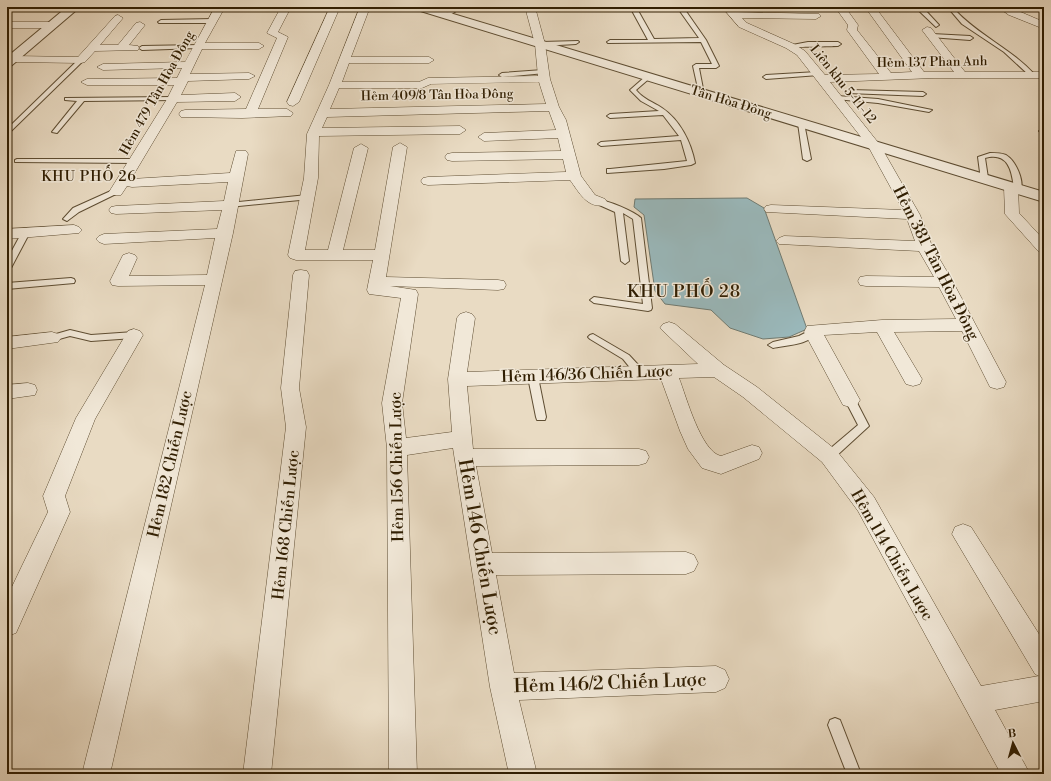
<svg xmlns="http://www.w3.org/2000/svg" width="1051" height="781" viewBox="0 0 1051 781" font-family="'Libre Bodoni',serif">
  <rect width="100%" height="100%" fill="#e9dbc3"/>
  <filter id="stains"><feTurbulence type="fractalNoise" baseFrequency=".005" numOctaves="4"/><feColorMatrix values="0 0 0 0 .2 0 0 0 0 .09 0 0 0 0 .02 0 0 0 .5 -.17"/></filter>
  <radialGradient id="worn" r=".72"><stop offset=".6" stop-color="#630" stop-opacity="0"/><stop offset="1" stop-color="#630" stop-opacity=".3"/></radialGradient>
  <!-- water -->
  <path fill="#9ab9bc" stroke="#707b72" d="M747 198 764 208 807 329 789 337 763 339 730 328 711 310 665 304 655 291 644 215 634 207 635 199Z"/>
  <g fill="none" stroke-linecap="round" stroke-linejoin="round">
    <!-- service casing -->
    <g stroke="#5e4d32" stroke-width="2">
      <path id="service" d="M456 7H463L448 16 443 15Z
        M527 7H543L540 9Z
        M630 7H636L654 39 699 38 677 7H683L706 40 719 66 716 68H699L704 94 699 93 693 66 696 64H712L701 42 608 43 607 42 610 40H648Z
        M915 7H1006L1004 10H955C979 36 1012 49 1035 75L1030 76 1004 52 962 24 950 10 926 11 939 25 936 27Z
        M161 20 213 19 216 21 213 23H159L158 22Z
        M932 34 970 36 973 38 970 40 930 37V35Z
        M578 41 579 42 576 44 542 46 539 44 542 42Z
        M808 42H838L841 44 838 46C830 46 791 48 787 46Z
        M200 45 201 46 198 48 142 50 139 48 142 46Z
        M79 59 84 60 7 135V129Z
        M543 70 545 71V73L502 77 499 75 502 73Z
        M817 72 819 73V75L766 79 763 77 766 75Z
        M646 76 651 77 636 90C643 99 653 102 662 108 680 120 691 142 695 163L691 165 664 169 607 173V169H610L687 161 681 140 601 146 598 144 601 142 679 136 663 115 610 118 607 116 610 114 659 111 641 101 630 90Z
        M850 90 923 92 926 94 923 96 848 93 847 92Z
        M837 96 878 99 932 110 929 112 878 103 835 99V97Z
        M173 97 176 99 175 100 84 101 57 133 52 132 77 101 65 100V98Z
        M801 121 804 123 811 159 807 161 803 159 798 123Z
        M1042 129 1044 130V135L1039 131Z
        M990 153C996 153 1001 153 1006 155 1016 161 1024 180 1021 191H1018L1014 189C1012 170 1008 152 985 158L988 178 981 180 978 157Z
        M17 159H136L140 161 136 163 15 162V160Z
        M113 190H119L120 192 79 212 67 221 63 219 73 208Z
        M307 195H310V199L229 207 225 205 229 203Z
        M597 200C606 199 635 212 641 218L652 308 651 310 648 311 594 303 590 300 594 297 643 304 633 219 623 213 629 261 625 264 621 261 615 212 597 204Z
        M22 232H25L29 234 11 268 7 271V260Z
        M71 278 74 279 75 281 74 283 7 289V283Z
        M813 329 816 330 818 332C809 345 787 345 773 348L768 345 773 342 799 336Z
        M70 330 91 335 134 332 139 335 134 338 91 341 70 336 52 341 47 338 49 336Z
        M593 334 629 355 642 369 644 372 642 375H636L623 359 590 339 588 337 590 335Z
        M533 373 538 377 546 417 545 420H537L536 417 528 377Z
        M850 396 854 397 869 426 833 459 829 460 825 459 824 456 825 453 858 425 845 400 846 397Z
        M835 718 840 720 861 774H847L828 725 830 720Z"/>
    </g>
    <!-- minor casing -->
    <g stroke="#5e4d32" stroke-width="1">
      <path id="minor" d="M19 7 7 15 8 7Z
        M215 7H225L205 43H259L264 46 259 49H202L190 74 249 73 255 76 249 79 188 81 181 95 235 93 241 97 235 101 177 102 131 179 230 173 236 151H246L248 154 233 233 110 774H82L205 285 118 286 112 285 110 281 123 255 129 253 135 255 137 258 129 276 207 275 215 238 104 244 99 242 96 239 99 236 104 234 217 229 222 210 116 214 111 213 109 210 111 207 116 206 224 201 228 182 132 187 127 186 121 195H111L109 192 167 99 174 85H87L81 82 87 79 177 78 182 68 103 70 97 67 103 64 185 62Z
        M279 7H289L290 9 278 32 288 37 258 109H287L293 113 291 116 242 118 181 117 179 114 181 111 185 110 246 109 277 38 267 33 280 9Z
        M330 7H340L299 102 293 106 289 105 287 102Z
        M360 7H370L351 57H429L434 60 429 63H349L342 82H419L428 78 538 76 535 44 525 7H535L545 44 550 79 559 107 566 120 581 176 595 195 605 199 607 202 605 205C587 209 579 192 570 180L428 185 423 184 421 181 423 178 428 177 566 172 563 159 452 161 447 160 445 157 447 154 452 153 561 151 558 138 484 141 478 137 484 133 556 130 549 111 327 117 322 128 460 126 466 130 460 134 319 136 318 178 305 250H328L354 148 361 144 368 148 343 250H375L393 147 400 143 407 147 386 277 498 280 504 281 506 285 504 289 498 290 390 286 416 290 418 294 402 403 406 438 452 432 448 379 457 318 460 314 466 312 472 314 475 318 467 372 698 364 660 328 663 324 669 322 675 324 724 365 757 387 836 450 874 497 981 686 1039 676 1035 674 952 534 955 527 963 524 971 527 1044 642V701L995 710 1030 774H1001L858 511 822 462 743 397 714 377 679 378C686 396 701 452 721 456L752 445 759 447 762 453 759 459 721 474 702 468 688 449 680 431 661 379 467 386 473 449H639L646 451 649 457 646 463 639 465 476 466 492 553 686 552 694 555 698 563 694 571 686 574 496 575 514 673 716 666 725 670 729 679 725 688 716 692 519 700 537 774H509L490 687 453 448 407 455 417 774H389L387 448 382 403 401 298 369 294 367 290 373 260H296L290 258 288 255 304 178 307 134 329 85ZM539 82 546 104 330 109 339 88H422L431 84Z
        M722 7H732L737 12 819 14 821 16 816 19 742 18 747 23 794 44 805 51 825 75 879 74 847 30 848 25 835 7H845L858 25 857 30 891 73 912 72 865 7H875L924 72H954L922 30 927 27 931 28 965 72H1044V78H934L830 82 880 145 920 215 932 246 953 282 1006 382 1004 387 997 389 990 387 962 331 894 332 922 379 920 384 913 386 906 384 877 332 824 335 860 400 857 405 850 407 843 405 804 332 807 326 882 320 956 319 939 287 866 286 860 285 858 281 860 277 866 276 934 277 919 251 779 244 776 241 779 238 784 236 915 241 907 219 766 212 764 209 766 206 771 205 903 210 868 146 797 55 786 48 739 27Z
        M998 7H1009L1044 22V29L1009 15Z
        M118 15 123 18 100 45H118L136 23 140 22 145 25 129 45 138 46 139 48 138 50 95 51 85 62 81 63 12 62 7 60 8 57 12 56 78 57 115 16Z
        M7 22H53L58 25 53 28H7Z
        M1011 183 1016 184 1018 187 1019 213 1044 240V254L1039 252 1005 214 1004 187 1006 184Z
        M74 225 79 227 82 230 79 233 7 239V229Z
        M301 270 307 271 309 275 299 388 306 427 271 774H243L286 427 281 388 293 275 295 271Z
        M134 329 140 331 143 335 95 419 65 496 70 512 16 633 7 636V597L48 512 43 496 76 418 128 331Z
        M52 332 58 334 61 338 58 342 7 349V337Z
        M28 383 35 385 37 390 35 395 7 399V385Z"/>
    </g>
    <!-- tertiary casing -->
    <g stroke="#5e4d32" stroke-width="2">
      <path id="tertiary" d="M67 7H80L11 66 7 67V57Z
        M412 7H430L1044 192V202L414 9Z"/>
    </g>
    <!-- service -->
    <use href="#service" fill="#f1e8d8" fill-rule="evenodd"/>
    <!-- minor -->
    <use href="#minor" fill="#f1e8d8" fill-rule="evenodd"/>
    <!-- tertiary -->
    <use href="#tertiary" fill="#f1e8d8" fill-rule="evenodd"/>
  </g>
  <g text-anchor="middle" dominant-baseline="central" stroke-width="3" stroke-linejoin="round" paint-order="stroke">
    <!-- far-street labels -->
    <g font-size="13" fill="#301e02" stroke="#f1e8d8">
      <text transform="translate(932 62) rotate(-1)">Hẻm 137 Phan Anh</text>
      <text transform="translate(843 84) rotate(51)">Liên khu 5-11-12</text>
      <text transform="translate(157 93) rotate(-61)">Hẻm 479 Tân Hòa Đông</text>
      <text transform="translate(437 95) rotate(-1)">Hẻm 409/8 Tân Hòa Đông</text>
      <text transform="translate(731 102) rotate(17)">Tân Hòa Đông</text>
    </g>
    <!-- far-neighbourhood labels -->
    <g font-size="14" letter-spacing="1" fill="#301e02" stroke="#f1e8d8">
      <text x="89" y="177">KHU PHỐ 26</text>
    </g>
    <!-- street labels -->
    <g font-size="16" fill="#301e02" stroke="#f1e8d8">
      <text transform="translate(936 263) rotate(63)">Hẻm 381 Tân Hòa Đông</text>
      <text transform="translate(587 374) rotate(-2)">Hẻm 146/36 Chiến Lược</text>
      <text transform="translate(170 464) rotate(-77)">Hẻm 182 Chiến Lược</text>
      <text transform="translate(397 467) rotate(-91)">Hẻm 156 Chiến Lược</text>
      <text transform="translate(286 525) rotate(-84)">Hẻm 168 Chiến Lược</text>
      <text transform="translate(892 555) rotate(60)">Hẻm 114 Chiến Lược</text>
    </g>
    <!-- neighbourhood labels -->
    <g font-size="17" letter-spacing="1" fill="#301e02" stroke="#f1e8d8">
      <text x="684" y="292">KHU PHỐ 28</text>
    </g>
    <!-- near-street labels -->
    <g font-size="19" fill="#301e02" stroke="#f1e8d8">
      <text transform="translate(480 547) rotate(80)">Hẻm 146 Chiến Lược</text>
      <text transform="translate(610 683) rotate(-2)">Hẻm 146/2 Chiến Lược</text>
    </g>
  </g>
  <!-- margin -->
  <rect width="1051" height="781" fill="none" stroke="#e9dbc3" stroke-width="24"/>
  <rect x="8" y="8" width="1035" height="765" fill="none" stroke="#301e02" stroke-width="2"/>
  <rect x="12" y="12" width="1027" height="757" fill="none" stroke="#301e02"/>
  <!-- north arrow -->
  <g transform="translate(1013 743) rotate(354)" stroke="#f1e8d8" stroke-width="3" paint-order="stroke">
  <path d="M0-3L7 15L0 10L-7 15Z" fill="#301e02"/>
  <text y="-6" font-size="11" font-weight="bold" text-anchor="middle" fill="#301e02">B</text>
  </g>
  <rect width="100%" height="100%" filter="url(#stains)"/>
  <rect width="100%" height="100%" fill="url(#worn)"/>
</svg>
